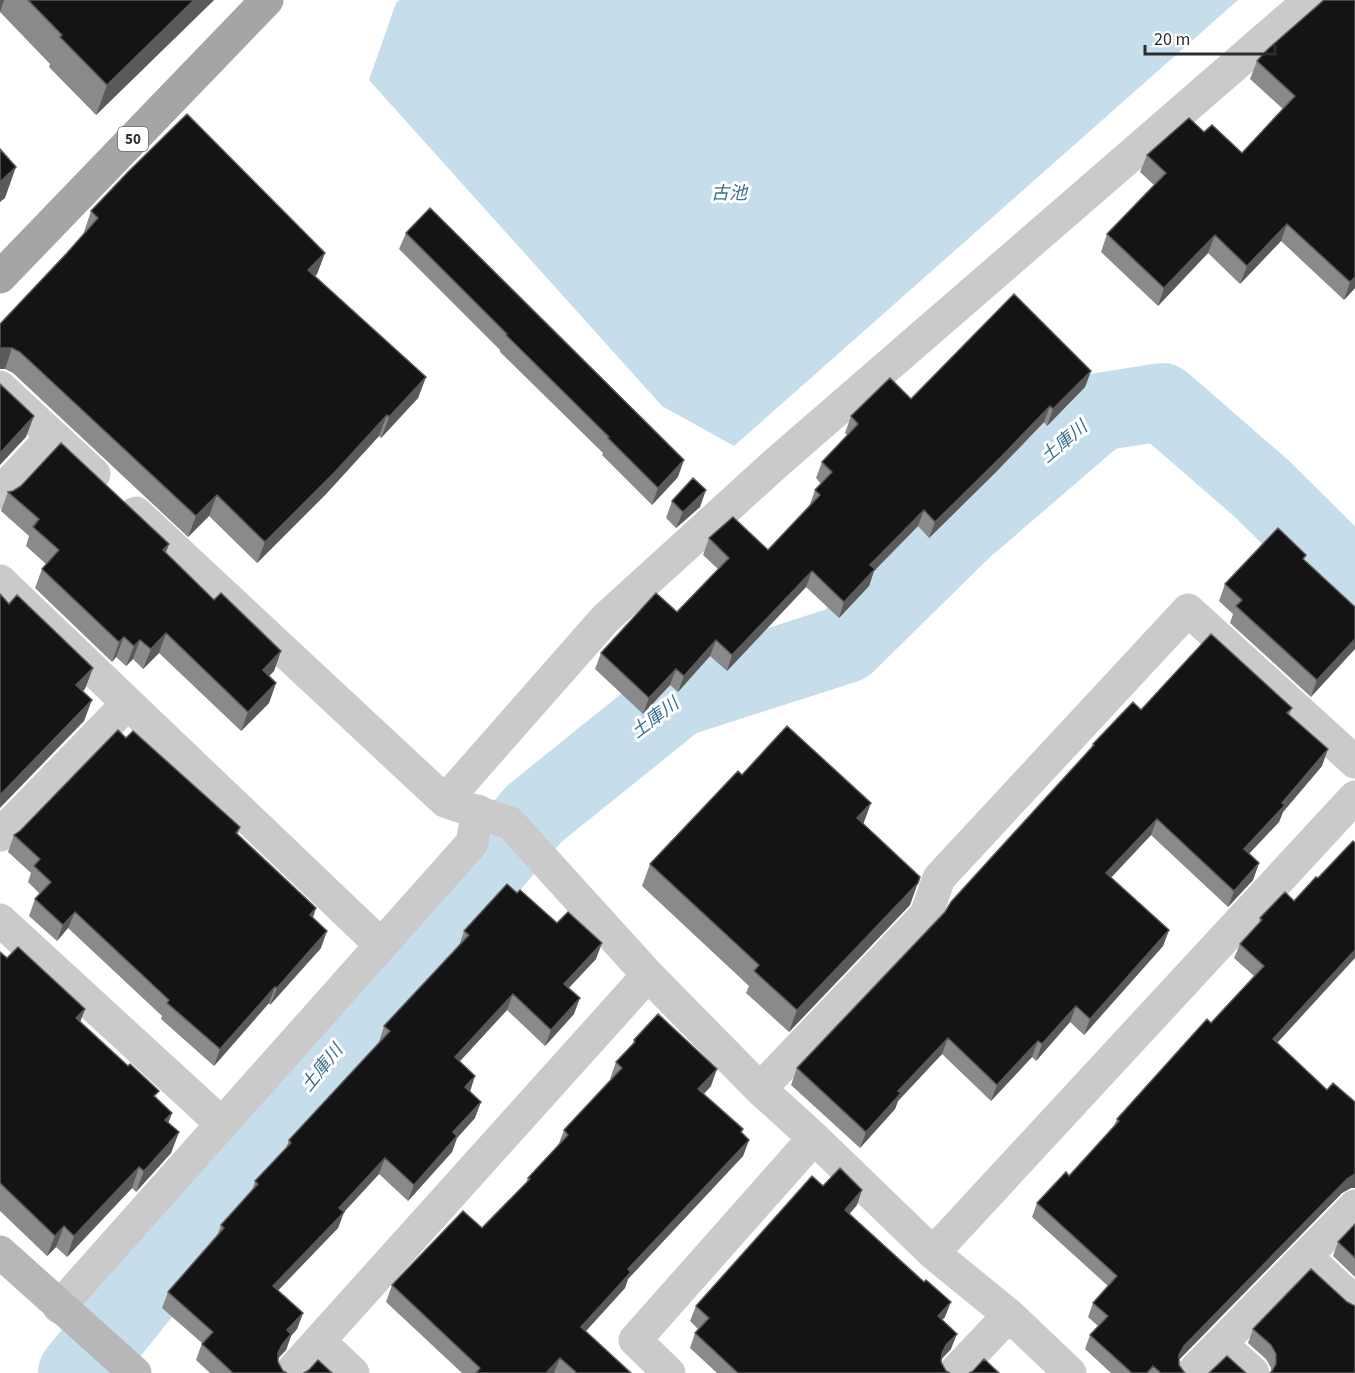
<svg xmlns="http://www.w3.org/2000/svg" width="1355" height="1373" viewBox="0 0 1355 1373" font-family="'Source Sans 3','Noto Sans JP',sans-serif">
  <rect width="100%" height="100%" fill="#fff"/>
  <!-- water -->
  <path fill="#c6ddeb" d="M399 0H1238L734 446 662 406 369 80 396 3Z"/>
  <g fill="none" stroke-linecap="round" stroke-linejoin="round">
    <!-- river -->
    <path stroke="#c6ddeb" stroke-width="78" d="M77 1373 400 971 534 814 678 698 846 644 963 529 1099 412 1162 402 1261 488 1355 581"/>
    <!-- street -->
    <path stroke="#cacaca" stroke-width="33" d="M0 387 94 474
      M0 493 53 436
      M136 513 445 801 510 823 648 975 760 1089 814 1138 933 1253 1009 1315 1070 1373
      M0 581 381 945
      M445 801 605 619 775 464 1310 0
      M0 835 128 703
      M0 920 221 1123
      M760 1089 926 915 939 878 1188 610 1355 762
      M933 1253 1355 797
      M1306 1257 1355 1302
      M59 1307 472 843 478 811
      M319 1341 353 1373
      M1221 1344 1253 1373
      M290 1373 648 975
      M669 1373 635 1340 814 1138
      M954 1373 1009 1315
      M1192 1373 1355 1206"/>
    <!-- secondary -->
    <path stroke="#b7b7b7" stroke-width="33" d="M0 1252 135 1373"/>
    <!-- primary -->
    <path stroke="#a5a5a5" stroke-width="33" d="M0 277 267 0"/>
  </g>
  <!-- wall -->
  <path fill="#8a8a8a" d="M0 0H214L96 115 49 67 50 64 0 12Z
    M1324 0 1355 288 1344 300 1281 241 1240 284 1208 253 1158 306 1101 252 1107 234 1154 185 1140 172 1147 155 1204 132 1242 153 1283 109 1250 79 1257 61Z
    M91 211 325 253 317 274 315 277 426 377 418 398 381 438 379 436 326 494 257 563 209 516 188 537 13 373 5 369H0L67 253 84 233V232Z
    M406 233 678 477 652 505 602 455 603 453 500 352V350L399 249Z
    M1091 371 1085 387 1047 426 1044 422 996 472 929 538 918 526 874 571 869 586 839 618 806 587 727 671 710 656 678 692 670 685 643 714 595 669 601 653 677 612 718 569 703 555 709 538 768 550 809 507 815 490 821 484 816 478 822 462 847 435 845 433 851 416 911 399Z
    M8 492 166 553 214 600 281 651 274 671 269 676 276 683 269 703 241 731 159 653 143 669 133 659 126 666 116 657 112 662 35 588 42 569 46 564 26 546 29 536 1 511Z
    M672 501 700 507 676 528 666 518Z
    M1305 560 1355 607 1311 697 1230 623 1233 614 1219 601 1225 584Z
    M1292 708 1289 715 1322 766 1283 812 1279 822 1249 854 1259 863 1253 880 1228 907 1151 835 1111 878 1169 930 1163 946 1084 1035 1070 1022 1036 1061 1032 1057 991 1101 942 1054 898 1101 895 1109 860 1148 791 1085 797 1068 945 912 1091 748 1093 744 1141 710Z
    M126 738 240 827 238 834 316 908 313 918 321 948 270 1005 269 1003 214 1066 161 1019 162 1016 68 928 57 941 29 916 35 899 40 894 28 882 31 873 8 852 14 835 20 831Z
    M742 775 863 824 910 905 789 1032 746 993 749 986 642 886 650 864Z
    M1285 892 1277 1043 1327 1090 1355 1102V1188H1351L1342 1193 1179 1359V1365L1184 1372 1185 1373H1111L1085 1349 1090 1335 1098 1326 1088 1317 1093 1303 1108 1286 1032 1217 1037 1203 1069 1176 1114 1126 1117 1119 1211 1023 1254 976 1234 958 1240 944 1259 923 1260 918Z
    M517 893 596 959 569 988 574 1014 545 1046 507 1010 460 1061 470 1092 475 1118 457 1138 452 1152 408 1201 379 1174 344 1212 338 1228 278 1290 303 1313 297 1329 291 1336 286 1350 278 1359V1362L283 1371 287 1373H210L196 1360 202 1343 162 1308 168 1292 217 1236 221 1225 252 1191 255 1181 286 1148 289 1140 379 1043V1042L384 1026 459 946 464 931Z
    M0 952 7 958 85 1009 80 1022 172 1113 168 1123 179 1132 171 1153 136 1192 132 1188 67 1257 56 1247 47 1256 0 1211Z
    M634 1040 711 1086 703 1094 749 1140 743 1156 628 1279 625 1288 585 1332 631 1373H462L386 1302 392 1285 482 1228 526 1183 528 1178 558 1146 564 1130 611 1079H610L616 1062 632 1046Z
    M823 1186 857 1205 849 1214 945 1317 942 1320 951 1349 942 1359 941 1362 946 1371 950 1373H717L690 1348 695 1333 698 1329 690 1321 696 1306Z
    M1355 1224V1277L1333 1256 1338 1242Z
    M1347 1302 1271 1372V1368L1266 1359 1248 1343 1253 1329Z"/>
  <!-- shaded-wall -->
  <path fill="#5a5a5a" d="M0 0H4L0 12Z
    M194 0H214L96 115 107 85Z
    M16 167 5 198 0 202V182Z
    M1287 224 1281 241 1240 284 1247 266Z
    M1215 235 1208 253 1158 306 1164 288Z
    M325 253 317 274 300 291 308 270Z
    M1355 277V288L1344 300 1350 282Z
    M2 348H12L5 369H0V349Z
    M1091 371 1085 387 1047 426 1053 409Z
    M426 377 418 398 381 438 389 417Z
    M1050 406 1044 422 996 472 929 538 935 522Z
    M387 415 379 436 326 494 257 563 265 542Z
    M34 416 26 437 0 465V453Z
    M684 460 678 477 652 505 658 488Z
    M706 490 700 507 676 528 683 512Z
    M217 495 209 516 188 537 196 516Z
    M924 510 918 526 874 571 869 586 839 618 844 602 870 565Z
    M169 544 162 563 163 550Z
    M812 571 806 587 727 671 732 655Z
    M166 633 159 653 143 669 151 649Z
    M124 637 116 657 112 662 119 642Z
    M1355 639V649L1311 697 1317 680Z
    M140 640 133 659 126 666 134 646Z
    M716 640 710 656 678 692 684 676Z
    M281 651 274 671 256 689 263 670Z
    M93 668 85 689 68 706 76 685Z
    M676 669 670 685 643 714 649 698Z
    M276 683 269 703 241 731 248 712Z
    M92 700 84 721 0 808V795Z
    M1328 749 1322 766 1283 812 1279 822 1238 865 1244 849Z
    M871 803 863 825 857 818Z
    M1157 819 1151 835 1100 889 1106 873Z
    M1259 863 1253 880 1228 907 1234 891Z
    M918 883 910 905 789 1032 797 1010Z
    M316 908 310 925V915Z
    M75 912 68 928 57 941 63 925Z
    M1169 930 1163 946 1084 1035 1090 1019Z
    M327 931 321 948 270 1005 277 988Z
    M602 943 596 959 558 999 564 984Z
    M1355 950V958L1268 1053 1273 1039Z
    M275 987 269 1003 214 1066 220 1049Z
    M513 994 507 1010 449 1073 455 1057Z
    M580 998 574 1014 545 1046 551 1030Z
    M1076 1006 1070 1022 1036 1061 1042 1044Z
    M85 1009 77 1030 76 1018Z
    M948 1038 942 1054 898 1101 895 1109 860 1148 866 1132 898 1091Z
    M1038 1041 1032 1057 991 1101 997 1085Z
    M717 1069 711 1086 693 1106 698 1089Z
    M475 1076 470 1092 465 1087Z
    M481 1102 475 1118 457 1138 452 1152 408 1201 414 1185 453 1132Z
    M172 1113 164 1134 165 1120Z
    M179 1132 171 1153 136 1192 144 1171Z
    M749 1140 743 1156 628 1279 625 1288 575 1343 581 1327 628 1269Z
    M385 1158 379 1174 344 1212 338 1228 267 1302 273 1286 339 1208Z
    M139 1167 132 1188 67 1257 74 1236Z
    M1355 1174V1188H1351L1342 1193 1179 1360V1355L1184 1346 1347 1179Z
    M862 1190 857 1205 840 1225 845 1210Z
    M64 1226 56 1247 47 1256 55 1236Z
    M951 1302 945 1317 932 1331 938 1316Z
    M303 1313 297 1329 291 1336 286 1350 276 1360 278 1353 287 1330Z
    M957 1334 951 1349 940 1360 942 1353 946 1345Z
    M560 1358 554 1373H546Z"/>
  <!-- building -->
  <path fill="#141414" stroke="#5a5a5a" stroke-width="1.5" d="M28 0H194L107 85 60 37 62 35Z
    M1324 0H1355V277L1350 282 1287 224 1247 266 1215 235 1164 288 1107 234 1166 173 1147 155 1189 118 1204 132 1212 125 1242 153 1295 96 1257 61 1267 50Z
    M187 114 325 253 308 270 426 377 389 417 387 415 334 473 265 542 217 495 196 516 20 352 12 348H2L0 349V324L67 253 98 218 91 211 128 172Z
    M0 149 16 167 0 182Z
    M430 208 684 460 658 488 608 438 609 437 506 335 507 334 406 233Z
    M1014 294 1091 371 1053 409 1050 406 1002 456 935 522 924 510 870 565 875 569 844 602 812 571 732 655 716 640 684 676 676 669 649 698 601 653 656 593 677 612 729 558 709 538 733 517 768 550 820 495 815 490 832 472 822 462 858 424 851 416 890 378 911 399Z
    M0 384 34 416 0 453Z
    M61 443 169 544 163 550 214 600 221 593 281 651 263 670 276 683 248 712 166 633 151 649 140 640 134 646 124 637 119 642 42 569 59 550 33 527 39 519 8 492 13 491 21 486Z
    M693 478 706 490 683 512 672 501Z
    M1278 528 1306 555 1303 559 1355 607V639L1317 680 1236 606 1242 600 1225 584Z
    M0 594 9 604 17 595 93 668 76 685 92 700 0 795Z
    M1211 634 1292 708 1287 713 1328 749 1282 803 1285 805 1244 849 1259 863 1234 891 1157 819 1106 873 1169 930 1090 1019 1076 1006 1042 1044 1038 1041 997 1085 948 1038 898 1091 901 1093 866 1132 797 1068 945 912 951 902 1094 745 1093 744 1133 702 1141 710Z
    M787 726 871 803 857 818 920 877 918 883 797 1010 754 971 759 965 650 864 738 771 742 775Z
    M118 730 126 738 133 731 240 827 236 833 316 908 310 915 327 931 277 988 275 987 220 1049 167 1003 169 1000 75 912 63 925 35 899 51 882 34 866 40 859 14 835 20 831Z
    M1353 841 1355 843V950L1273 1039 1327 1090 1333 1083 1355 1102V1174L1347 1179 1184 1346 1179 1355V1365L1184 1372 1185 1373H1161L1153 1366 1147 1373H1132L1090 1335 1108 1316 1093 1303 1117 1276 1037 1203 1066 1172 1069 1176 1119 1121 1117 1119 1207 1019 1211 1023 1264 966 1240 944 1262 920 1260 918 1285 892 1294 901 1316 877 1318 878Z
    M507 884 517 893 520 890 557 923 568 912 602 943 564 984 580 998 551 1030 513 994 455 1057 475 1076 465 1087 481 1102 453 1132 457 1136 414 1185 385 1158 339 1208 344 1212 273 1286 303 1313 287 1330 291 1334 282 1345 278 1353V1362L283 1371 287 1373H233L202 1344 213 1332 168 1292 224 1228 221 1225 258 1184 255 1181 291 1143 289 1140 390 1031 384 1026 469 935 464 931Z
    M18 947 85 1009 76 1018 128 1066 130 1064 159 1091 154 1096 172 1113 165 1120 179 1132 144 1171 139 1167 74 1236 64 1226 55 1236 0 1183V952L7 958Z
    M658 1014 717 1069 698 1089 743 1129 741 1132 749 1140 628 1269 631 1272 581 1327 631 1373H577L560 1358 546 1373H476L480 1368 392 1285 463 1211 482 1228 530 1179 528 1178 568 1135 564 1130 622 1068 616 1062 635 1042 634 1040Z
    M840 1168 862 1190 845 1210 924 1282 926 1280 951 1302 938 1316 957 1334 946 1345 942 1353 941 1362 946 1371 950 1373H738L695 1333 709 1318 696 1306 812 1176 823 1186Z
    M1355 1224V1258L1338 1242Z
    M1311 1269 1347 1302 1355 1306V1373H1270L1272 1371 1276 1364V1354L1271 1345 1253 1329Z
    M1227 1356 1246 1373H1209Z
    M984 1359 999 1373H969L973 1371Z
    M318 1360 332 1373H304L309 1370Z"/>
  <g text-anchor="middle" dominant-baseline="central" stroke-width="6" stroke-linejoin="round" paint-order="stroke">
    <!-- shield labels -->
    <rect fill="#fff" stroke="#6c6c6c" stroke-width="1.5" x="118" y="127" width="30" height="24" rx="4.5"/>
    <g font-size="15" font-weight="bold" fill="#2d2d2d">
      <text x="133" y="139">50</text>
    </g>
    <!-- water labels -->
    <g font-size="18" font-style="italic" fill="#3a6f90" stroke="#fff">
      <text x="729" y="193">古池</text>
      <text transform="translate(1064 442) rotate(-40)">土庫川</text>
      <text transform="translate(655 718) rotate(-37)">土庫川</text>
      <text transform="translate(322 1068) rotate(-51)">土庫川</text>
    </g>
  </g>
  <!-- scale -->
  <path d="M1145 45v9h130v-9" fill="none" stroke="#2d2d2d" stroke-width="3"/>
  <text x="1154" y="45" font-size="18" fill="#2d2d2d" stroke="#ffffff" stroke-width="4.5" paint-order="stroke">20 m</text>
</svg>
